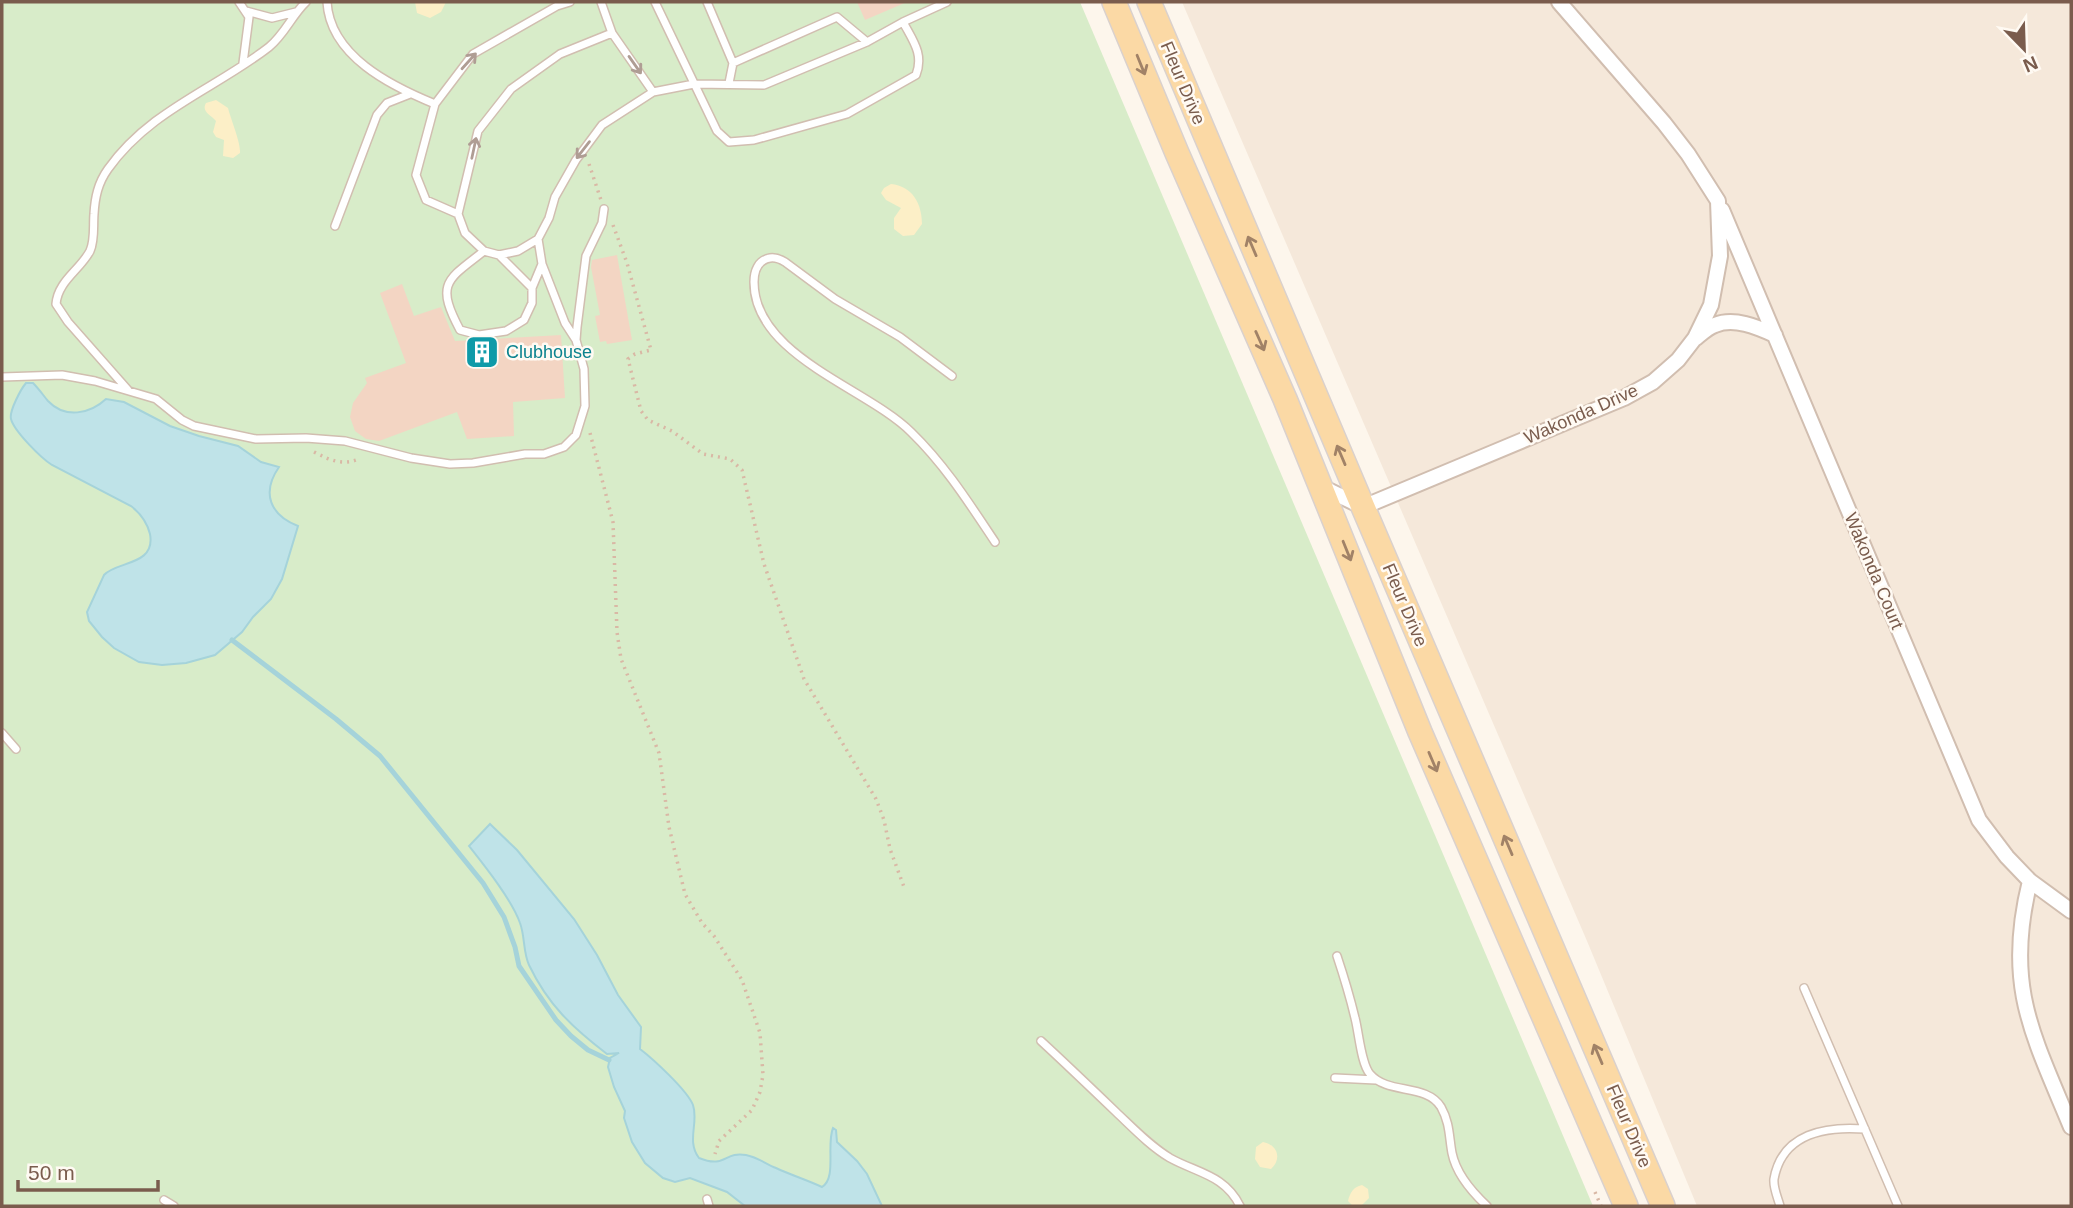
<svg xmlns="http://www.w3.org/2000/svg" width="2073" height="1208" viewBox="0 0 2073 1208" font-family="Arial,sans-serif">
  <rect width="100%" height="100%" fill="#fdf6ec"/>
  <!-- residential -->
  <path fill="#f5e8da" d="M1182 2H2071V1206H1697L1587 941Z"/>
  <!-- green -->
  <path fill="#d8ecc9" d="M2 2H1080L1593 1206H2Z"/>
  <!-- sand -->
  <path fill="#fcefc7" d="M415 2H446L441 12 430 18 417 13Z
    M216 100 228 108C231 120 241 143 240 153L233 158 223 156 224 140 216 137 213 132 216 121C211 115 201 112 206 103Z
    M891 184C912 186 922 203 922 224L914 235 903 236 894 229V218L901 208 886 200 881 193 884 188Z
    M1263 1142C1278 1145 1282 1159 1271 1169L1260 1167 1255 1159 1256 1147Z
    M1362 1185 1368 1189 1369 1198 1361 1206H1353L1348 1201C1350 1193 1353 1187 1362 1185Z"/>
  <!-- water -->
  <path fill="#bfe3e8" stroke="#a5d3da" stroke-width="2" d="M26 383H33C39 389 43 395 48 401 65 419 90 414 106 399L124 402 170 426 199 436 238 446 261 462 279 467C261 493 270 515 298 526L282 579 271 599 253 617 242 632 215 655 186 663 162 665 139 662 114 648 102 637 89 621 87 612 104 575C116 561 156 566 150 534 147 522 140 513 131 506L52 465C41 458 14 431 11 419 9 411 21 389 26 383Z
    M490 824 517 850 574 919 597 955 618 995 641 1027 640 1049C653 1059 687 1090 693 1105 699 1122 686 1141 699 1158 726 1169 724 1151 746 1155 757 1157 766 1164 776 1168 791 1175 807 1180 822 1187 837 1178 826 1145 833 1128L836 1130 837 1142 857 1161 867 1174 882 1206H745L727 1192 690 1178 675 1182 663 1178 645 1163 632 1142 624 1118 625 1111 614 1087 608 1067 610 1058 619 1053 607 1054C573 1028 548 1005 529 965 523 952 525 936 520 923 512 900 484 865 469 846Z"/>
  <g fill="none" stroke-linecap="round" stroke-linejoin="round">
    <!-- stream -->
    <path stroke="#a5d3da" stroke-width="5" d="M232 640 336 719 380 756 483 883 504 917 515 947 519 966 556 1020 571 1036 588 1050 609 1060"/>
  </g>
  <!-- building -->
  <path fill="#f3d5c3" d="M857 2H907L865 20Z
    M617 255 632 340 607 344 606 341 600 342 595 316 600 315 591 267 592 260Z
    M402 284 414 316 441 307 455 341 561 335 565 398 513 402 514 436 467 439 457 412 379 441 366 439 355 431 350 417 353 403 367 383 365 378 406 363 380 293Z"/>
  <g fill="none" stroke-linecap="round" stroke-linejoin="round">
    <!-- service casing -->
    <g stroke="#d1beb0" stroke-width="10">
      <path id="service" d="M239 2 249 17 243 63
        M327 2C330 56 391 86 435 104
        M601 2 612 33
        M655 2 717 131 729 142 754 140 847 114 916 75C924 54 913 41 903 22L947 2
        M707 2 733 63
        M246 11 272 18 296 12
        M729 83 733 63 837 17 867 42
        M653 92 612 33 560 54 511 89 478 131 458 214 465 233 484 251 499 255 518 251 538 239 549 218 555 197 576 160 602 125 653 92 694 84 764 85 867 42 903 22
        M458 214 426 200 416 175 435 104 473 54 557 6 570 2
        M335 226 377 115 387 103 410 94
        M484 251C447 280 435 283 460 330L479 335 506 331 524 320 532 303V288L542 264 538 239
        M499 255 532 288
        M542 264 565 323 576 340
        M952 376 900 337 835 299 785 262C780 259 776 257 770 258 758 260 754 271 754 282 754 356 867 388 911 432 945 465 969 503 995 542
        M2 377 62 375 95 381 156 399 182 420 194 426 256 439 306 438 345 441 411 458 450 464 473 463 525 454H544L564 447 576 435 585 406 584 369 576 340 577 327 586 256 602 223 604 209
        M128 390 68 322 56 304C58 281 80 270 90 251 95 240 93 226 94 214 95 197 98 183 108 169 150 110 215 89 269 47 285 34 292 15 306 2
        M2 733 16 749
        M1337 956C1344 977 1350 997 1355 1018 1359 1033 1361 1064 1370 1074 1388 1095 1426 1083 1441 1107 1450 1123 1449 1137 1452 1153 1456 1173 1473 1193 1487 1206
        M1804 988 1898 1206
        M1041 1041C1066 1064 1091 1088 1116 1112 1133 1128 1150 1146 1170 1158 1197 1173 1225 1175 1240 1206
        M1335 1078 1376 1080
        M707 1199 709 1206
        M164 1200 174 1206
        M1780 1206C1778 1198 1773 1188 1774 1179 1782 1133 1826 1126 1865 1129"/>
    </g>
    <!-- minor casing -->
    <g stroke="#d1beb0" stroke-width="18">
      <path id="minor" d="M1722 210 1979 820 2007 857 2030 881 2071 911
        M1696 338C1701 334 1708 327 1715 325 1734 317 1757 327 1775 335
        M1320 486 1363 507 1624 398 1653 382 1678 360 1695 338 1711 305 1720 256 1718 201 1688 154 1664 123 1559 2
        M2030 881C2004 985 2032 1033 2071 1127"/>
    </g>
    <!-- primary casing -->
    <g stroke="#dad1cd" stroke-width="26">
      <path id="primary" d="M1114 2 1177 153 1285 399 1420 732 1626 1206
        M1149 2 1363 507 1663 1206"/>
    </g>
    <!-- path -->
    <path stroke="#d9b8a5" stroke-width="3.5" stroke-dasharray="2 5" stroke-linecap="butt" d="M589 164 601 200
      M613 225 627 263 651 350 635 354 628 359 641 411 648 420 672 431 703 454 730 459 742 470 764 564 804 679 876 799 884 820 890 849 904 887
      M590 433 613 522 617 632 621 659 659 753 669 827 685 894 702 923 714 936 742 980 760 1033 763 1075 760 1092 752 1110 719 1141 715 1154
      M314 452C330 460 342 466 359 459
      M1595 1192 1601 1206"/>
    <!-- service -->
    <use href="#service" stroke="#fff" stroke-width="7"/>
    <!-- minor -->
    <use href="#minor" stroke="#fff" stroke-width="14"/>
    <!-- primary -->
    <use href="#primary" stroke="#fbd9a5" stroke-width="23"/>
  </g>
  <!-- one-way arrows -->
  <defs><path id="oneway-shaft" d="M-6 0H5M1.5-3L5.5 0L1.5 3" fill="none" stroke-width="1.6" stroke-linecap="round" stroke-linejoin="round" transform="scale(1.75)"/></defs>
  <g stroke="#af9d94">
    <use href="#oneway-shaft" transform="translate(469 61) rotate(-48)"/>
    <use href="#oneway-shaft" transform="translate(635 65) rotate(55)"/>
    <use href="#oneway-shaft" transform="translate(474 148) rotate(-78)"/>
    <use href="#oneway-shaft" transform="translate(583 150) rotate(128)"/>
  </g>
  <g stroke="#a18267">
    <use href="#oneway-shaft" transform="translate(1141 65) rotate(68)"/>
    <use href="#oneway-shaft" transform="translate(1252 246) rotate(-113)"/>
    <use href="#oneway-shaft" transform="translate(1260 341) rotate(66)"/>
    <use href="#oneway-shaft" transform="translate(1341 455) rotate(-113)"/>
    <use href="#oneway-shaft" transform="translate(1347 551) rotate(68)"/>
    <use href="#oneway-shaft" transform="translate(1433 762) rotate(67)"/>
    <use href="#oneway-shaft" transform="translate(1508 845) rotate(-113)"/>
    <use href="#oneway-shaft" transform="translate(1598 1054) rotate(-113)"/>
  </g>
  <!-- icons -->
  <defs>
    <g id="building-square" transform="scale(1.75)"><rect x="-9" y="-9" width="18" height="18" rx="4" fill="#0f9aa8" stroke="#fffaf3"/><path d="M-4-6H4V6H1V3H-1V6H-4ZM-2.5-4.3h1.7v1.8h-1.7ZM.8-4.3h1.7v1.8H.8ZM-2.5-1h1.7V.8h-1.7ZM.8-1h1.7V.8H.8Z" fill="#fff"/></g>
  </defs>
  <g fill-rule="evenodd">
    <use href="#building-square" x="482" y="352"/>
  </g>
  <g text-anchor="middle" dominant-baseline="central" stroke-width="5" stroke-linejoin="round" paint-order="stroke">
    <!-- street labels -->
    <g font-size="18" fill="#7a5c4d" stroke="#fffaf3">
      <text transform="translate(1183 83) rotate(67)">Fleur Drive</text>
      <text transform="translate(1581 414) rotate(-24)">Wakonda Drive</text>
      <text transform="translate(1874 571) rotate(67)">Wakonda Court</text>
      <text transform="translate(1405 605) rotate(67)">Fleur Drive</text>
      <text transform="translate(1629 1126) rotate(67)">Fleur Drive</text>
    </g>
    <!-- culture labels -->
    <g font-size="18" fill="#0d838f" stroke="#fffaf3" text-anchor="start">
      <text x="506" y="352">Clubhouse</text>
    </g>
  </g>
  <!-- border -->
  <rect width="2073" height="1208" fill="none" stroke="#7a5c4d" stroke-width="7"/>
  <!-- north arrow -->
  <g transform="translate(2024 49) rotate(157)" stroke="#fffaf3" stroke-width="5" paint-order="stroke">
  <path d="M0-5L12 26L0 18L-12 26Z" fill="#7a5c4d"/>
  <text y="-10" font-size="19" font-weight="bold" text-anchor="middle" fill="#7a5c4d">N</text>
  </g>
  <!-- scale -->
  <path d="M18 1180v10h140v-10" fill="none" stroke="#7a5c4d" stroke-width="3.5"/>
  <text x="28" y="1180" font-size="21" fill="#7a5c4d" stroke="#fffaf3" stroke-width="5" paint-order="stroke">50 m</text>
</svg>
